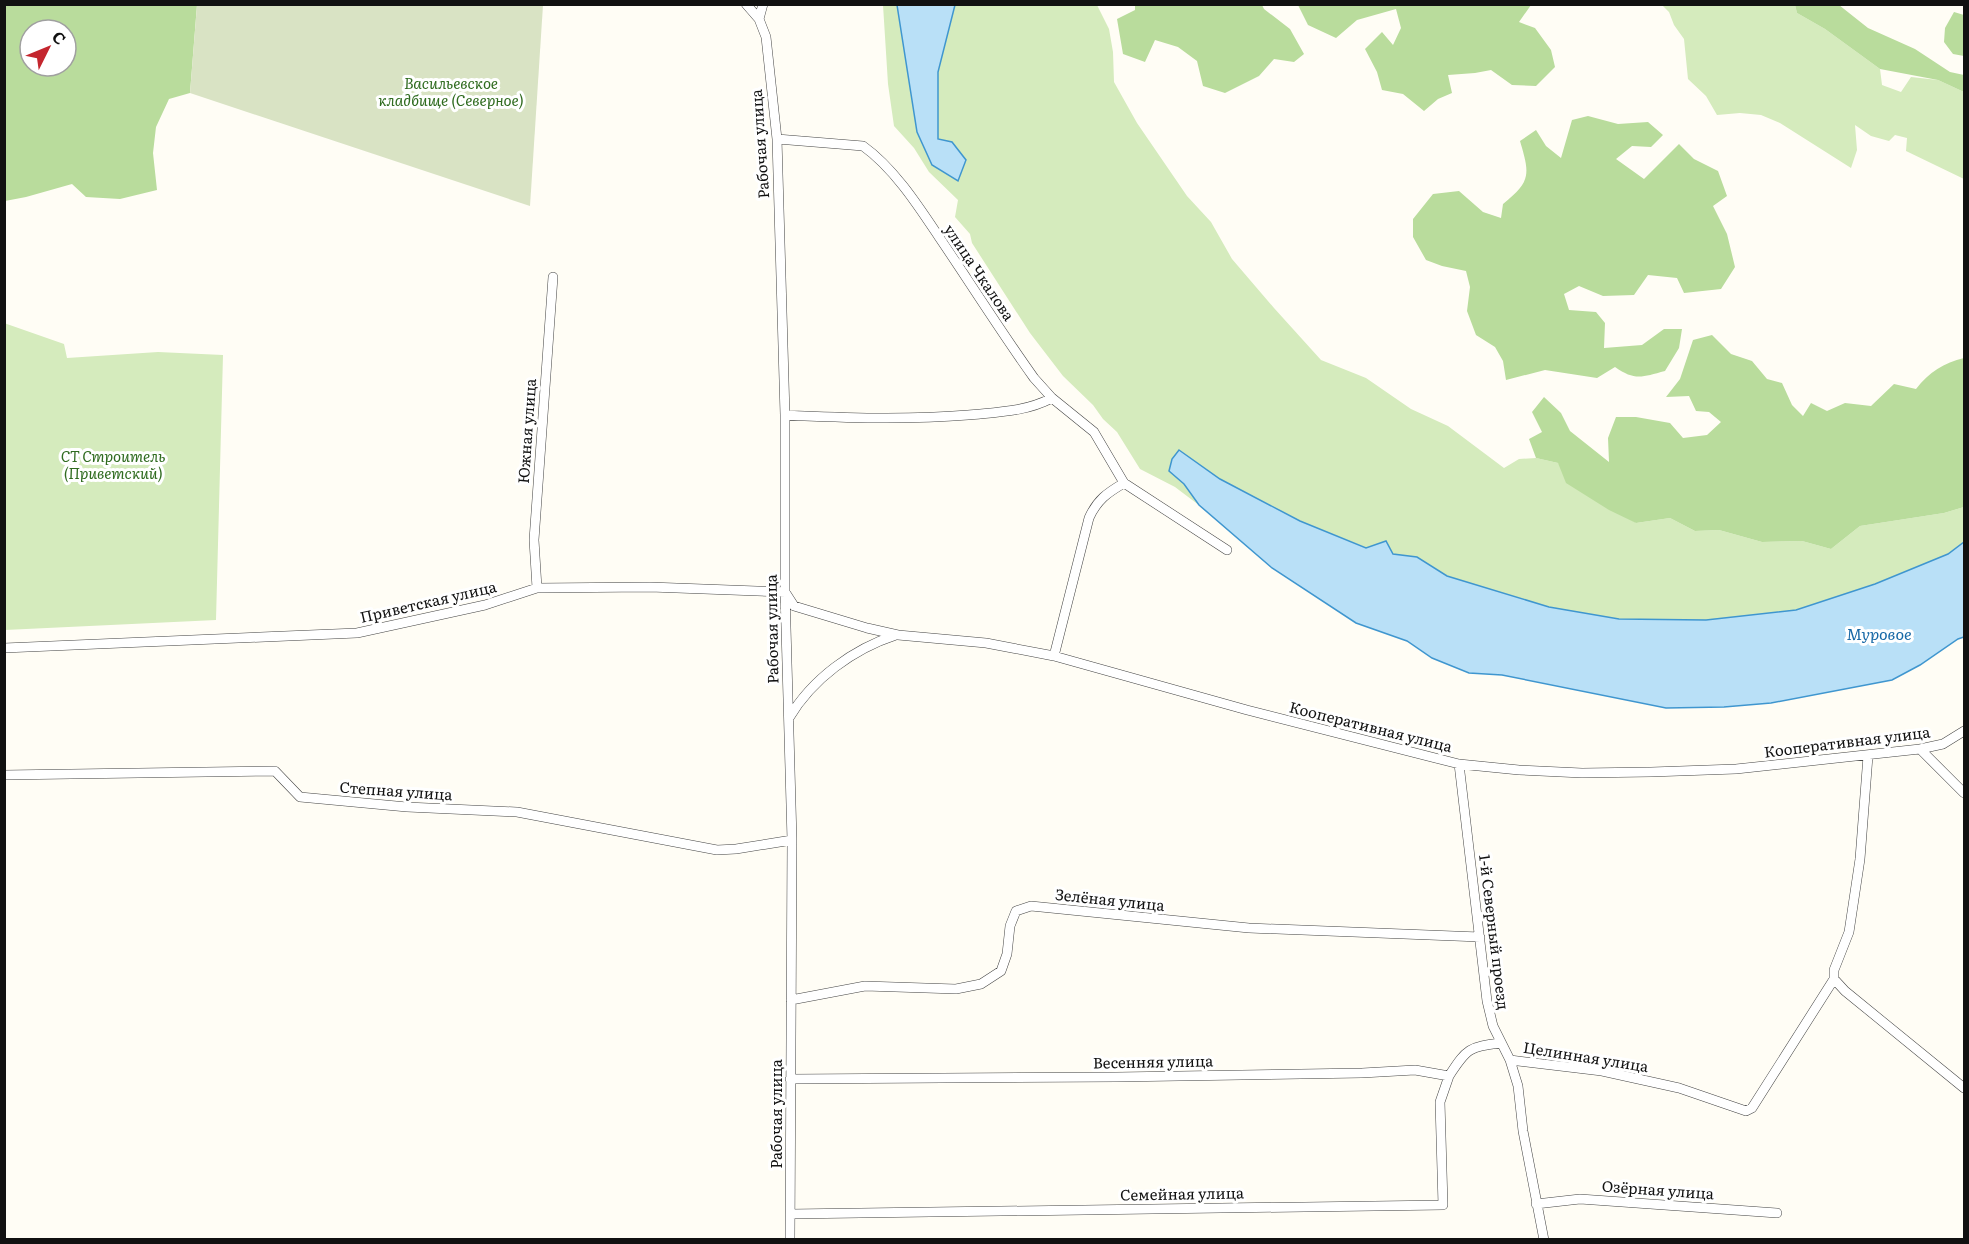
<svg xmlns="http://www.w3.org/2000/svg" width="1969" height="1244" viewBox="0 0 1969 1244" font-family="Literata,serif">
  <rect width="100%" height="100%" fill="#fffdf5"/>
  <!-- green -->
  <path fill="#d5ebbd" d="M883 5H897L917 132 932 164 952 142 938 139V72L955 5H1097L1109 29 1113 52 1114 82 1137 123 1187 196 1211 222 1232 259 1274 308 1321 360 1366 378 1411 409 1448 426 1504 468 1519 459 1536 458 1558 463 1636 523 1670 518 1695 531 1719 530 1762 542 1802 541 1831 549 1860 526 1944 513 1964 507V542L1948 554 1875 584 1796 610 1706 620 1619 619 1549 607 1447 576 1416 557 1393 554 1386 541 1367 548 1300 521 1220 479 1179 450 1169 471 1184 484 1199 505 1216 518 1175 487 1140 469 1117 432 1103 419 1093 405 1063 376 1030 333 972 243 970 234 955 217 958 200 929 172 914 148 894 126 888 84Z
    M1662 5H1795L1797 13 1825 29 1880 69 1882 85 1901 92 1911 77 1938 80 1964 92V179L1906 151 1907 138 1895 135 1889 141 1871 136 1855 125 1857 150 1851 168 1780 123 1761 115 1740 113 1717 115 1706 96 1688 79 1684 39 1674 25 1669 12Z
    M4 323 64 344 67 358 158 352 223 355 216 620 5 630Z"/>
  <!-- forest -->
  <path fill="#b9dc9c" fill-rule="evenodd" d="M5 4 197 5 190 93 169 99 156 127 153 153 157 190 120 199 86 197 72 184 26 197 5 201ZM30 30H66V66H30Z
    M1135 5H1262L1264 9 1290 29 1304 54 1294 62 1274 59 1259 76 1225 93 1203 86 1197 61 1178 47 1155 40 1145 62 1123 54 1117 19 1135 10Z
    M1437 5H1531L1519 22 1535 28 1551 50 1555 67 1536 86 1512 85 1491 70 1475 73 1448 75 1452 93 1438 99 1424 111 1403 94 1382 90 1377 72 1365 49 1382 32 1393 45 1401 28 1396 9 1357 20 1336 38 1308 25 1298 5Z
    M1795 5H1839L1868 28 1915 49 1950 72 1964 75V92L1938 80 1880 69 1825 29 1797 13Z
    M1954 12 1964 15V56L1953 54 1944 42 1945 28Z
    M1588 116 1618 124 1648 122 1663 135 1651 147 1632 146 1616 159 1644 179 1679 144 1694 159 1718 171 1727 196 1713 206 1727 234 1735 267 1721 289 1684 293 1677 278 1648 275 1634 295 1603 296 1579 286 1564 294 1569 310 1596 312 1605 323 1604 348 1642 345 1664 329H1682L1679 348 1665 371C1642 377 1635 381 1615 367L1597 378 1545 370 1506 380 1503 361 1495 347 1476 335 1467 311 1470 287 1466 271 1442 266 1426 260 1413 237V219L1433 194 1459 191 1483 212 1501 218 1503 204C1531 181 1530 175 1520 141L1536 130 1546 146 1561 158 1572 120Z
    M1712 335 1731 354 1752 361 1767 379 1782 383 1792 405 1803 416 1811 403 1827 411 1845 403 1871 406 1894 384 1916 389C1929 372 1944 363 1964 358V507L1944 513 1860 526 1831 549 1802 541 1762 542 1719 530 1695 531 1670 518 1636 523 1609 510 1566 483 1558 463 1536 458 1529 439 1542 432 1532 412 1544 397 1561 413 1570 431 1609 462 1608 438 1616 417H1636L1670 423 1683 438 1707 435 1721 422 1709 412 1696 411 1689 396 1666 397 1680 379 1693 340Z"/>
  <!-- cemetery -->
  <path fill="#d9e3c4" d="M197 5H543L530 206 190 93Z"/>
  <!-- water -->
  <path fill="#b9e0f7" stroke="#3f96cf" stroke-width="1.5" d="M897 5H955L938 72V139L952 142 966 160 958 181 932 165 917 132Z
    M1179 450 1220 479 1300 521 1366 548 1386 541 1393 554 1417 557 1447 576 1549 607 1619 619 1706 620 1796 610 1875 584 1948 554 1964 542V637L1958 639 1920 665 1892 680 1771 703 1724 707 1666 708 1502 675 1469 673 1432 658 1407 641 1356 623 1272 568 1199 505 1184 484 1169 471 1172 459Z"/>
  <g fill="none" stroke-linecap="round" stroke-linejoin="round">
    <!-- street casing -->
    <g stroke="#444" stroke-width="10">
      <path id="street" d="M746 4 759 19 766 37 777 139 785 415V592L792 840 790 1240
        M759 19 763 4
        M777 139 863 146C894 168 919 207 939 237 971 284 1001 332 1034 378L1052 398 1094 432 1124 483 1227 550
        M785 415C846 418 907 420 968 415 998 412 1025 412 1052 398
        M537 588 534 540 553 277
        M4 648 357 633 485 605 537 588 650 587 785 592 794 606 867 628 898 635 986 643 1054 656 1247 710 1459 764 1519 770 1582 773 1651 772 1736 769 1920 749 1943 744 1964 731
        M1054 656 1089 518C1097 500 1107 493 1124 483
        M789 718C812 679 853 649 896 635
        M1920 749 1964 793
        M1868 756 1860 859 1849 932 1834 970V979L1845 991 1964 1088
        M1459 764 1487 1001 1493 1026 1510 1060 1518 1086 1523 1131 1544 1240
        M4 775 275 771 300 797 407 807 517 812 717 850 736 849 792 840
        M791 1000 865 986 956 989 981 984 1001 971 1007 954 1010 926 1016 911 1031 906 1249 928 1480 937
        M1510 1060 1602 1071 1679 1088 1746 1111 1752 1108 1834 979
        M790 1079 1117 1077 1362 1073 1415 1070 1449 1076C1467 1048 1469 1047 1501 1043
        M1536 1204 1580 1199 1777 1213
        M790 1214 1443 1205 1440 1102 1449 1076"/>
    </g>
    <!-- street -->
    <use href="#street" stroke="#fff" stroke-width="9"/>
  </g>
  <g text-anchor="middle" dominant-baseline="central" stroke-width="6" stroke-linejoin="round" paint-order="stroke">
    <!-- park labels -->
    <g font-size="15" font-style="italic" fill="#2f6b1f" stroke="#fff">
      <text x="451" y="82">Васильевское<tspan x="451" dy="17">кладбище (Северное)</tspan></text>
      <text x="113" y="455">СТ Строитель<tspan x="113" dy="17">(Приветский)</tspan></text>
    </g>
    <!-- street labels -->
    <g font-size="15" fill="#111" stroke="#fff">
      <text transform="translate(759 144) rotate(-94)">Рабочая улица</text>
      <text transform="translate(980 272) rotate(56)">улица Чкалова</text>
      <text transform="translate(526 431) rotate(-86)">Южная улица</text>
      <text transform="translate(428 601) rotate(-13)">Приветская улица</text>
      <text transform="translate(771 629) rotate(-91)">Рабочая улица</text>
      <text transform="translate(1371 726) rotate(14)">Кооперативная улица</text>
      <text transform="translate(1847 741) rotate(-7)">Кооперативная улица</text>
      <text transform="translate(396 790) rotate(4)">Степная улица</text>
      <text transform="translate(1110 899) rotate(6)">Зелёная улица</text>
      <text transform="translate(1495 932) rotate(83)">1-й Северный проезд</text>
      <text transform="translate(1586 1056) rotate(9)">Целинная улица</text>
      <text transform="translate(1153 1061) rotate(-1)">Весенняя улица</text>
      <text transform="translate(775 1114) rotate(-90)">Рабочая улица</text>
      <text transform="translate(1658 1189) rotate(4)">Озёрная улица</text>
      <text transform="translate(1182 1193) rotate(-1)">Семейная улица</text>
    </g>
    <!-- water labels -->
    <g font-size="16" font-style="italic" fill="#1768a6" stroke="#fff">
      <text x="1879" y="633">Муровое</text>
    </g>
  </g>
  <!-- border -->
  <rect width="1969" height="1244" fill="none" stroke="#111111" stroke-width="12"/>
  <!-- north arrow -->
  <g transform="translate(48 48) rotate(47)"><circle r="28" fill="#ffffff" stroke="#a0a0a0" stroke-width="1.5"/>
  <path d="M0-4.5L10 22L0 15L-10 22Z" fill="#c4262e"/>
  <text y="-9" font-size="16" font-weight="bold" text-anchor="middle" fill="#111111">С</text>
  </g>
</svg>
